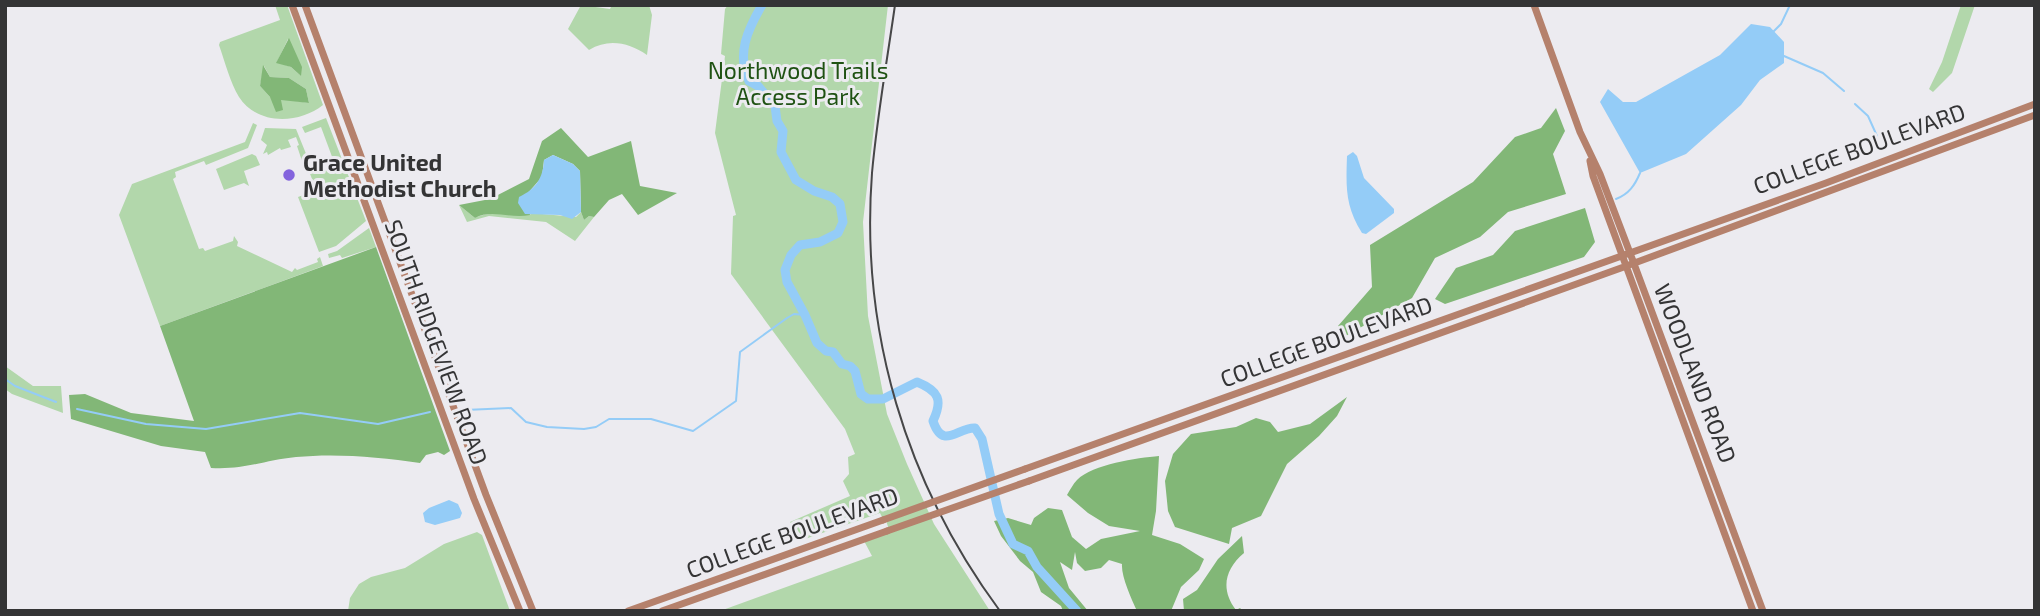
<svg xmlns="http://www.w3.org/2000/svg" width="2040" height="616" viewBox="0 0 2040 616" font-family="'Exo 2',sans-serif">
  <rect width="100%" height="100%" fill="#ecebf0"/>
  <!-- green -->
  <path fill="#b2d7ab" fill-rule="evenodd" d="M275 5H287L323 105C299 124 258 126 239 97 230 82 225 62 219 45L220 42 280 20ZM288 39 301 76 291 67 277 62ZM264 66 270 77 289 78 306 89 309 103 270 97 260 86Z
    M581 5 610 9 612 5H649L652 15 647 55C629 43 609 38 589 50L568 29Z
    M728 5H888L863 222 868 316 887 414 907 464 934 524 990 611H720L872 556 863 539 889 530 885 517H882L880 513 805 539 790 522 850 496 843 481 849 474 848 457 855 454 845 429 731 274 733 216 736 215 715 133 725 56 721 54 725 9Z
    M1961 5H1975L1952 73 1933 92 1929 89 1942 62Z
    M326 118 366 221 336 246 319 252 298 197 309 193 305 182 312 179 309 171 314 169 318 174 331 168 330 164 334 162 321 127 305 133 302 127Z
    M253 123 257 125 248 148 206 165 204 161 175 172 176 177 173 179 199 249 203 248 205 251 233 241 234 236 238 242 237 246 292 272 295 268 297 270 318 262 317 259 320 257 323 266 160 326 119 215 132 184 245 142Z
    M265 128 296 129 311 166 304 167 297 146 299 145 296 137 288 140 291 147 281 150 280 148 268 155 267 152 263 154 267 145 261 140Z
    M252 154 256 156 260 165 244 171 249 186 244 183 224 190 216 169Z
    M459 205 475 218C489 210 513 216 530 215L531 213 576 217 581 212 584 220 589 216 594 217 575 241 546 222 489 216 467 222Z
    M369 228 376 247 342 258 340 255 329 258 328 254 337 251Z
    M5 366 33 386H61L63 413 12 394 5 389Z
    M477 532 482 535 510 611H348L350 598 359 584 371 577 405 568 444 544Z"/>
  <!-- forest -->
  <path fill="#82b777" d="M289 38 302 67 301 76 291 67 276 63Z
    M263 65 270 77 289 78 306 89 309 103 281 100 283 110 276 112 270 97 260 86Z
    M1556 108 1565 131 1553 154 1566 194 1508 212 1480 237 1435 258 1412 298 1344 337 1338 326 1372 287 1370 245 1473 182 1515 137 1541 128Z
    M561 128 588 157 631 141 640 186 677 193 638 215 622 194 609 200 594 217 589 216 584 220 581 212 580 171 573 164 553 155 544 160 542 177 527 194 530 215C511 219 491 209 475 218L459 205 490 199 529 179 542 141Z
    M1585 208 1595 242 1584 257 1445 304 1435 299 1456 268 1493 255 1515 231Z
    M376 247 450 451 444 455 438 452 426 455 420 463C380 457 336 453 296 457 265 460 245 470 211 468L205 452 161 446 71 419 69 395 85 394 131 413 194 421 160 326Z
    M1347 397 1337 416 1319 436 1287 464 1261 516 1232 528 1229 544 1175 527 1168 511 1165 481 1173 454 1191 434 1236 427 1256 418 1270 422 1278 432 1310 424Z
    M1159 456 1156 511 1152 535 1180 544 1204 559 1199 570 1181 587 1171 611H1137C1131 598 1121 576 1122 564L1109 560 1101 568 1085 571 1077 563 1075 552 1072 570 1060 562 1069 588 1088 611H1063L1061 606 1041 592 1033 572 1020 561 1001 536 994 521 1008 518 1031 525 1034 518 1048 508 1062 510 1072 537 1086 549 1101 539 1140 531 1109 526 1088 513 1067 495C1070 490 1073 484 1077 480 1093 464 1137 458 1159 456Z
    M1242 536 1244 553C1225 569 1220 589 1236 610L1240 608 1243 611H1184L1183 599 1197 590 1218 559Z"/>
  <!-- water -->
  <path fill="#94ccf7" d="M1751 24 1770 27 1784 42V63L1760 80 1741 105 1686 154 1640 173 1600 102 1608 89 1623 102H1636L1720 55Z
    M1353 152 1357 156 1364 178 1394 209V213L1366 234 1362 233C1345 206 1346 187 1347 156Z
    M553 155 573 164 580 171 581 212 572 219 560 215 525 214 518 203 519 197C536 189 543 178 544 160Z
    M449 500 458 504 462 513 460 518 435 525 425 522 423 513 429 508Z"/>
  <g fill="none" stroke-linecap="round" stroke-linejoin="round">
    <!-- stream -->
    <path stroke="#94ccf7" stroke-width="2" d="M1774 31 1781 24 1790 5
      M1784 56 1823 73 1844 91
      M1855 104 1868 116 1877 136
      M1616 199C1629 194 1635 185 1640 173
      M5 379 15 386 56 402
      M77 409 146 424 206 429 300 413 378 424 430 412
      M465 410 511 408 526 422 547 427 584 429 596 427 609 419H651L693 431 736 401 740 352 787 318 794 314 805 315"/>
    <!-- river -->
    <path stroke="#94ccf7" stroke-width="9" d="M762 5C748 29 736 54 749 81L758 86 775 106 777 121 783 131 781 152 796 180 814 191 832 197 840 204 843 222 838 233 820 242 800 245 791 255 785 270 787 282 805 315 817 343 826 351 833 352 842 364 850 366 855 371 861 394 868 399H883L917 382C939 391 943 400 933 421 943 451 958 427 975 428L982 439 999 514 1013 544 1028 551 1037 567 1077 611"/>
    <!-- secondary -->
    <path stroke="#b5816c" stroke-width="7" d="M292 5 474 499 520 611
      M305 5 486 495 533 611
      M1534 5 1580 132 1600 174 1630 253 1763 611
      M1590 161 1593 176 1753 611
      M1025 469 1826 183 2035 104
      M1029 481 1621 268 2035 115
      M628 611 883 520
      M662 611 887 531"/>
    <!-- rail -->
    <path stroke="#474748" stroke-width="2" d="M895 5C887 61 877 117 872 173 860 331 906 484 1000 611"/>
    <!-- secondary-bridge -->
    <path stroke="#b5816c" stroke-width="7" d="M883 520 1025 469
      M887 531 1029 481"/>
  </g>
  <!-- markers -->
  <circle fill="#8363dd" stroke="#ecebf0" stroke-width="2.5" cx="289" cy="175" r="7"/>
  <g text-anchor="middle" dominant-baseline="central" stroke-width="6" stroke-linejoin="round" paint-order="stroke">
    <!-- park labels -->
    <g font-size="23" fill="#1f5213" stroke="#ecebf0">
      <text x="798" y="70">Northwood Trails<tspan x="798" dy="26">Access Park</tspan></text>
    </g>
    <!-- street labels -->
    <g font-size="23" fill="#343435" stroke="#ecebf0">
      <text transform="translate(1859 148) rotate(-20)">COLLEGE BOULEVARD</text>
      <text transform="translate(1326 341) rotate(-20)">COLLEGE BOULEVARD</text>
      <text transform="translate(437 342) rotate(70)">SOUTH RIDGEVIEW ROAD</text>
      <text transform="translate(1696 373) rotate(69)">WOODLAND ROAD</text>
      <text transform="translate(792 532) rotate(-20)">COLLEGE BOULEVARD</text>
    </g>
    <!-- poi labels -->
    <g font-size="23" font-weight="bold" fill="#343435" stroke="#ecebf0" text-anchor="start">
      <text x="303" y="162">Grace United<tspan x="303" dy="26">Methodist Church</tspan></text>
    </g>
  </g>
  <!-- border -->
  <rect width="2040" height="616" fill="none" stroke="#343435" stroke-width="14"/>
</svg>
